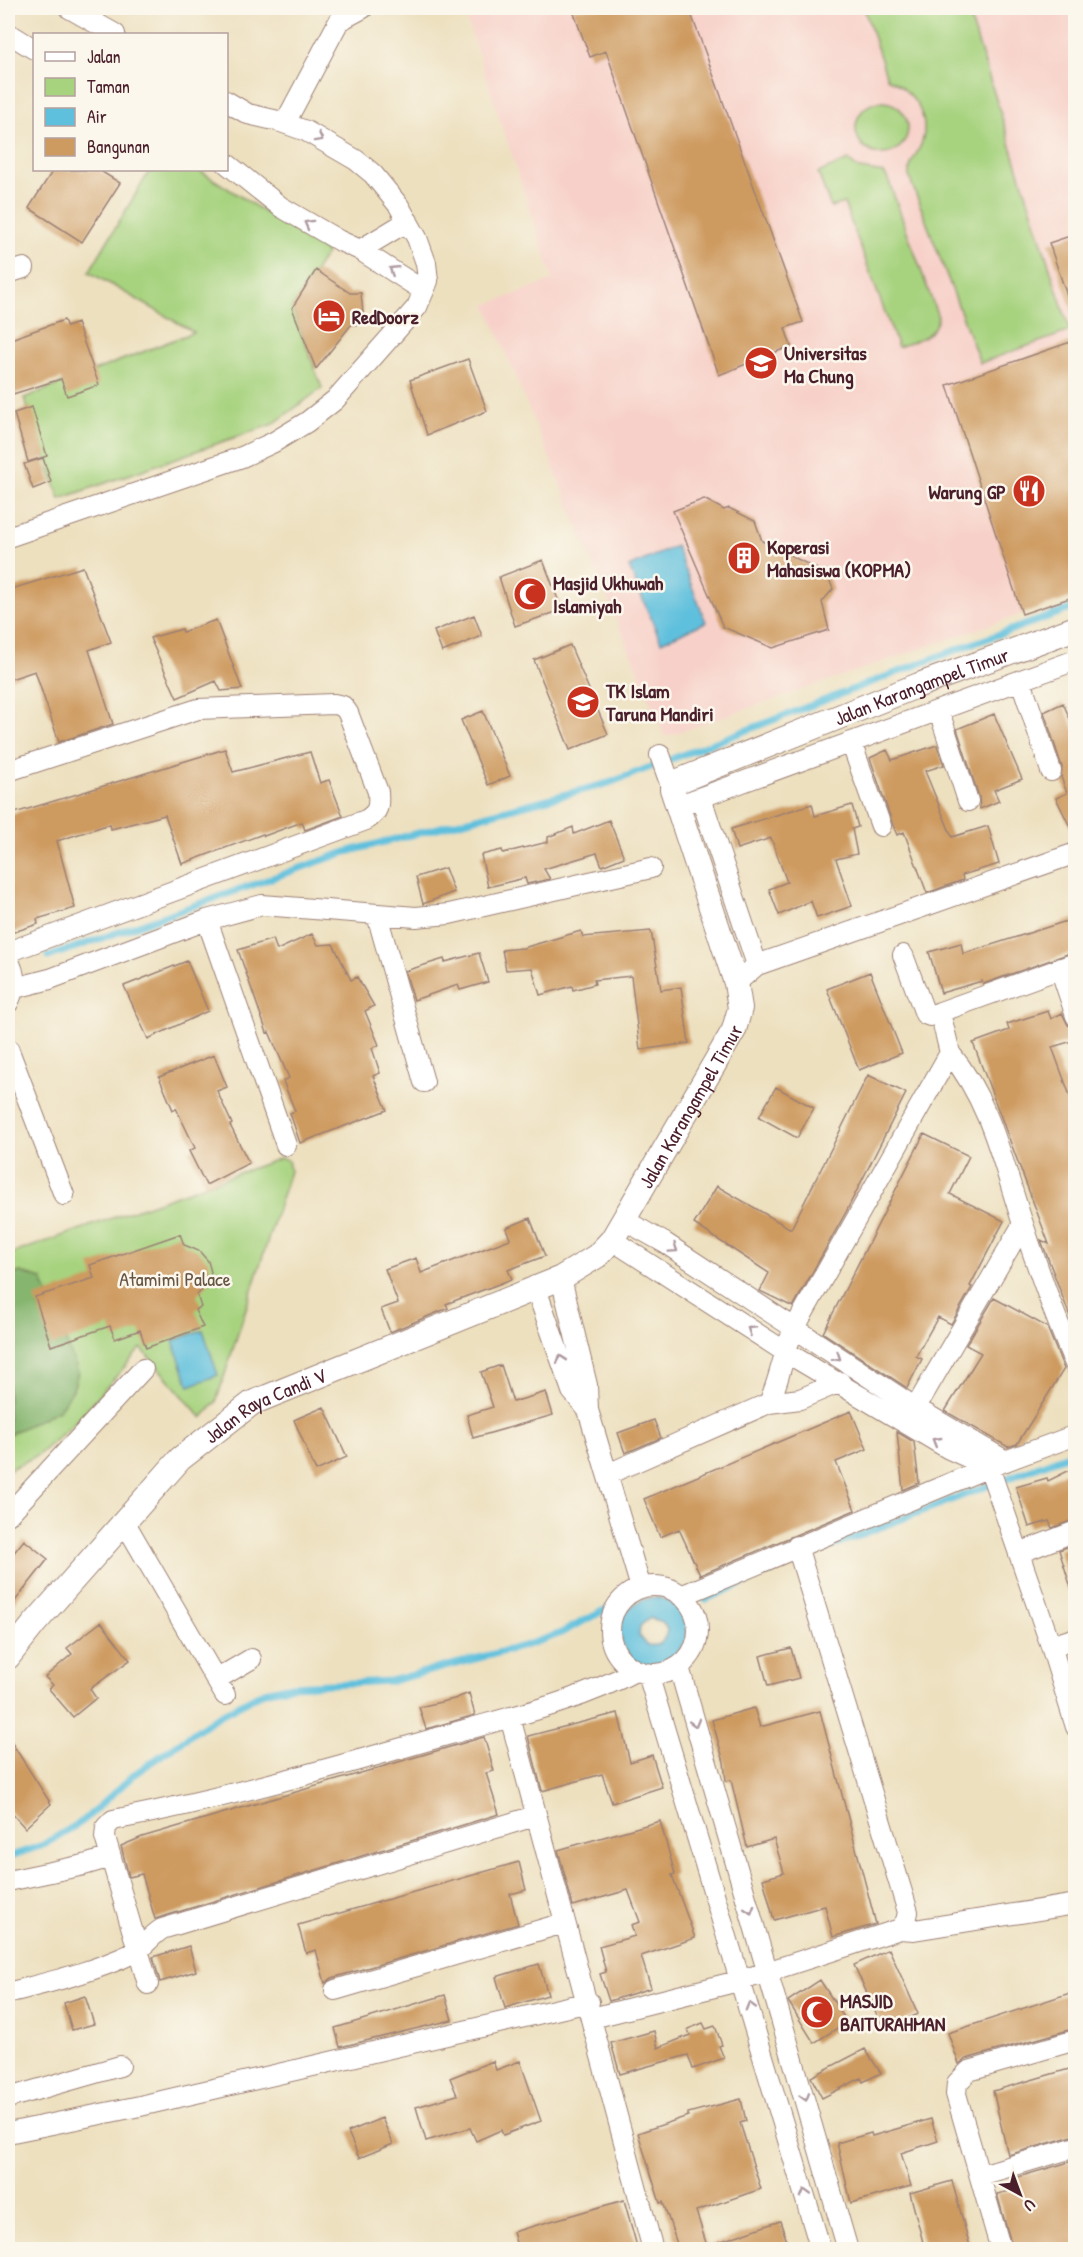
<svg xmlns="http://www.w3.org/2000/svg" width="1083" height="2257" viewBox="0 0 1083 2257" font-family="'Patrick Hand',sans-serif">
  <rect width="100%" height="100%" fill="#fbf7ec"/>
  <filter id="ink" filterUnits="userSpaceOnUse"><feTurbulence type="fractalNoise" baseFrequency=".0167" numOctaves="2"/><feDisplacementMap in="SourceGraphic" scale="12" xChannelSelector="R" yChannelSelector="G"/><feConvolveMatrix kernelMatrix="1 2 1 2 8 2 1 2 1" color-interpolation-filters="sRGB"/></filter>
  <filter id="wash" filterUnits="userSpaceOnUse"><feTurbulence type="fractalNoise" baseFrequency=".008" numOctaves="4" result="noise"/><feDisplacementMap in="SourceGraphic" scale="24" xChannelSelector="R" yChannelSelector="G"/><feGaussianBlur stdDeviation="1.35" result="paint"/><feColorMatrix in="noise" values="0 0 0 0 0 0 0 0 0 0 0 0 0 0 0 0 0 1.4 0 .05"/><feComposite in="paint" operator="in"/></filter>
  <g filter="url(#wash)">
    <rect width="100%" height="100%" fill="#ede0bf"/>
    <!-- built -->
    <path fill="#f7d1c9" d="M463 8H1070L1076 22 1075 234 1049 244 1075 320V340L948 386 1022 614 665 737 486 305 553 280Z"/>
    <!-- green -->
    <path fill="#a7d37f" stroke="#787955" stroke-width="1.5" d="M864 8H967L1070 331 980 363 909 176C908 164 918 154 922 142 931 114 910 89 887 78Z
      M856 128a26 26 0 1 1 52 0a26 26 0 1 1-52 0Z
      M848 160 859 169 884 173 888 179 938 317C934 338 916 340 898 347L844 203 831 207 818 173Z
      M150 170H199L327 252 292 308 322 388 273 424 60 499 24 398 194 332 89 272Z
      M281 1158 288 1160 290 1171 216 1402 202 1418 141 1348 77 1421 38 1455 8 1470V1255Z"/>
    <!-- forest -->
    <path fill="#85b56e" stroke="#686a4c" stroke-width="1.5" d="M20 1272 42 1279 78 1372 73 1390 59 1410 8 1435V1277Z"/>
    <!-- water -->
    <path fill="#5fc0dd" stroke="#547084" stroke-width="1.5" fill-rule="evenodd" d="M676 546 706 622 661 642 629 567Z
      M203 1330 218 1375 189 1386 173 1341Z
      M657 1597C731 1617 653 1702 624 1647 610 1621 631 1599 657 1597ZM650 1618 663 1622 667 1630C665 1642 658 1647 647 1645L639 1635 640 1626Z"/>
    <g fill="none" stroke-linecap="round" stroke-linejoin="round">
      <!-- stream -->
      <path stroke="#5fc0dd" stroke-width="7" d="M48 957 346 852 609 783 966 646 1076 607
        M813 1553 1076 1452
        M706 1599 773 1570
        M8 1857 43 1845 83 1821 136 1773 215 1718 264 1692 292 1686 391 1681 524 1646 559 1634 607 1609"/>
    </g>
    <g id="blocks">
      <!-- building -->
      <path fill="#cd9a5f" d="M572 8H689L803 322 785 328 791 346 719 375 606 51 590 57Z
        M53 170H99L120 183 82 242 29 208Z
        M1076 234V312L1073 313 1049 243Z
        M316 270 350 293H361L364 324 351 325 316 369 292 308Z
        M64 320 67 327 77 323 99 385 67 396 61 379 13 394 8 377V340Z
        M1076 340V596L1022 614 947 385Z
        M468 359 487 411 427 435 410 380Z
        M32 407 47 456 28 462 14 413Z
        M43 458 51 482 33 489 24 464Z
        M704 499 724 510 729 508 755 521 762 541 827 574 833 589 822 602 829 630 773 648 723 627 673 511Z
        M543 560 562 610 515 626 499 577Z
        M83 567 111 642 89 650 113 724 59 742 35 671 8 680V590Z
        M474 615 482 636 442 652 434 631Z
        M216 620 242 689 221 691 216 681 177 698 150 638 182 629 183 632Z
        M570 645 608 734 570 750 534 660Z
        M1063 703 1076 733V839L1056 798 1067 793 1061 777 1062 767 1044 712Z
        M483 711 510 776 488 785 461 720Z
        M994 714 1022 779 994 790 999 801 980 809 979 797 957 729Z
        M937 745 944 765 925 771 952 837 988 826 999 864 962 875 963 880 927 893 904 832 897 835 893 825 870 758 887 750 892 760Z
        M225 749 233 772 310 752 320 783 329 780 343 816 305 830 302 822 264 836 263 834 182 864 165 815 111 829 110 824 57 841 75 908 37 919 38 924 8 934V815Z
        M812 804 815 816 852 805 858 827 852 829 857 854 836 859 852 906 817 918 811 901 779 915 769 889 787 882 771 838 737 849 731 829Z
        M609 820 624 857 602 866 597 853 544 869 550 879 527 884 525 878 488 887 481 855 502 850 503 853 548 842V837L573 827 574 834Z
        M445 868 454 892 423 904 416 877Z
        M1076 918V951L983 984 982 981 941 993 929 952 961 943 963 954Z
        M581 931 583 937 651 931 661 990 681 987 689 1043 640 1050 631 976 594 980 595 984 573 990 572 986 540 995 532 968 506 970 502 950 523 948Z
        M312 934 318 945 333 944 351 980 357 977 374 1006 365 1011 379 1045 372 1048 380 1073 373 1076 387 1110 300 1143 290 1113 295 1111 283 1081 289 1078 269 1032 267 1033 238 950 273 939 277 950Z
        M479 953 488 982 460 990 458 985 414 1000 405 971 444 959 445 962Z
        M187 961 208 1011 148 1039 124 986Z
        M870 972 902 1053 859 1070 827 989Z
        M1048 1011 1051 1019 1062 1013 1068 1025 1076 1028V1040L1052 1047 1076 1112 1074 1327 1041 1240 1049 1244 973 1043 1009 1030 1007 1024Z
        M214 1055 227 1087 217 1091 232 1124 230 1125 249 1163 206 1185 189 1151 195 1148 176 1108 173 1110 159 1077Z
        M868 1075 906 1093 846 1212 793 1307 760 1291 769 1273 694 1224 717 1186 791 1229Z
        M776 1087 814 1108 797 1138 759 1117Z
        M924 1134 969 1156 950 1194 1004 1221 970 1286 972 1287 951 1324 938 1317 916 1356 922 1359 907 1388 823 1333Z
        M530 1218 545 1256 508 1270 512 1279 446 1304 448 1308 390 1332 381 1309 398 1303 385 1269 416 1258 421 1273 510 1239 506 1228Z
        M180 1234 184 1245 199 1251 208 1261 211 1272 209 1283 197 1295 201 1307 195 1310 203 1327 146 1348 140 1330 115 1339 110 1326 51 1346 35 1297 94 1278 90 1265Z
        M994 1298 1047 1327 1064 1369 1017 1444 1008 1447 945 1411 981 1353 966 1345Z
        M501 1365 513 1402 546 1392 553 1415 473 1438 467 1415 493 1407 481 1372Z
        M324 1407 347 1457 316 1471 294 1420Z
        M851 1411 867 1449 836 1462 855 1510 700 1575 679 1529 660 1537 644 1499Z
        M654 1420 661 1438 625 1453 618 1433Z
        M897 1432 914 1442 919 1483 903 1490Z
        M1076 1467V1519L1052 1528 1049 1521 1029 1527 1016 1487 1047 1478 1048 1481Z
        M24 1540 48 1559 8 1610V1560Z
        M1076 1544V1591H1072L1059 1550Z
        M101 1622 130 1660 90 1689 96 1698 73 1717 49 1689 53 1685 45 1677 72 1654 67 1648Z
        M791 1648 799 1678 768 1686 760 1656Z
        M469 1693 475 1715 426 1729 419 1707 454 1699Z
        M754 1708 760 1727 820 1711 876 1924 833 1937 825 1906 774 1920 763 1879 784 1873 774 1839 747 1847 731 1780 726 1781 724 1762 712 1720Z
        M618 1713 630 1762 652 1755 662 1787 612 1803 602 1774 542 1791 528 1736Z
        M8 1737 51 1804 25 1828 8 1809Z
        M484 1737 494 1771 486 1773 499 1814 155 1919 142 1874 129 1877 121 1846 142 1837Z
        M660 1821 675 1874 672 1875 695 1938 641 1956 651 1988 609 2001 600 1974 606 1972 599 1946 635 1936 631 1925 640 1922 628 1890 573 1906 558 1850Z
        M519 1862 526 1890 510 1894 518 1924 332 1978 325 1983 316 1950 306 1953 298 1925Z
        M189 1946 196 1971 160 1982 153 1957Z
        M889 1949 918 2014 884 2030 854 1965Z
        M539 1964 548 1995 505 2008 496 1977Z
        M820 1980 847 2022 814 2043 788 2001Z
        M1076 1991V2028L966 2059 959 2064 948 2033Z
        M445 1995 452 2020 340 2047 335 2028Z
        M85 1996 94 2024 72 2030 64 2003Z
        M703 2023 706 2029 715 2026 722 2045 719 2046 724 2058 693 2069 688 2055 620 2074 611 2043 654 2031 658 2048 690 2035 688 2029Z
        M865 2049 881 2073 863 2082 861 2078 822 2098 811 2077Z
        M493 2061 496 2070 520 2061 541 2121 503 2135 501 2130 476 2141 470 2128 426 2141 416 2107 457 2095 450 2078Z
        M1076 2067V2135L1008 2155 993 2091Z
        M741 2099 746 2121 740 2123 761 2189 696 2211 707 2246 780 2221 790 2250H679L663 2202 660 2203 638 2133 688 2116V2113Z
        M382 2118 393 2144 359 2158 348 2132Z
        M931 2119 938 2141 901 2153 911 2186 851 2203 837 2143 871 2133 872 2136Z
        M1076 2160V2246L1063 2250H1013L997 2194 1018 2189 1015 2178Z
        M952 2181 971 2250H925L910 2193Z
        M624 2200 638 2250H518L513 2232Z"/>
    </g>
  </g>
  <g filter="url(#ink)">
    <use href="#blocks" fill-opacity="0" stroke="#9c8075" stroke-width="1.5"/>
    <g fill="none" stroke-linecap="round" stroke-linejoin="round">
      <!-- minor casing -->
      <g stroke="#9c8075" stroke-width="22">
        <path id="minor" d="M69 8 115 34
          M8 33 34 49
          M285 123 339 21 363 8
          M226 163 281 207 338 240 360 250 424 291
          M360 250 408 221
          M8 273 24 268
          M8 537 242 457 274 442 307 422 335 400 417 307 428 281 426 263 417 238 399 206 373 174 356 160 306 131 278 121 248 114 226 101
          M1021 681 1051 771
          M939 711 968 801
          M851 742 881 826
          M660 755 672 789
          M8 771 198 709 334 704 343 706 348 713 378 792C379 806 379 812 366 820L8 952
          M701 798 757 965
          M677 806 1076 660
          M377 915 424 1082
          M207 920 286 1145
          M903 955 925 1014 930 1016 940 1012
          M8 960C17 975 16 988 8 1003
          M1060 968 1076 1016
          M736 983 757 965 1076 853
          M15 988 50 979 207 920 262 905 416 917 449 914 651 868
          M8 1048 64 1195
          M950 1053C991 1103 1003 1164 1023 1224 1039 1272 1056 1320 1076 1366
          M624 1220 665 1243 916 1408 1006 1461
          M612 1240 784 1351 949 1449 989 1467 1051 1646 1076 1727
          M561 1278 587 1385 588 1410 641 1588
          M535 1286 572 1391 588 1410
          M769 1403C780 1379 783 1353 794 1329L950 1053 940 1012 1076 963
          M909 1419 1023 1224
          M608 1474 769 1403 800 1399 840 1382
          M8 1515 143 1369
          M124 1521 225 1695
          M797 1546 908 1912 906 1921 900 1929
          M1019 1553 1076 1531
          M610 1630a44 44 0 1 1 88 0a44 44 0 1 1-88 0Z
          M681 1596 989 1467 1076 1435
          M1051 1646 1076 1638
          M679 1667 848 2250
          M648 1674 821 2250
          M217 1679 251 1659
          M510 1717 653 2250
          M8 1881 84 1865 111 1857
          M148 1984 105 1837 106 1827 113 1820C226 1798 336 1767 447 1735 509 1717 578 1702 635 1671
          M335 1990 564 1923
          M8 1993C49 1982 94 1972 133 1953 143 1949 150 1936 162 1929L535 1816
          M592 2018 742 1980 900 1929 914 1930 1076 1904
          M8 2098 120 2066
          M8 2133 140 2106 589 2002
          M981 2175 1076 2147
          M1001 2250 956 2094 957 2083 969 2071 1076 2040"/>
      </g>
      <!-- tertiary casing -->
      <g stroke="#9c8075" stroke-width="26">
        <g id="tertiary">
          <path id="s1" d="M8 1657 34 1624 180 1459 252 1403 561 1278 597 1256 612 1240 734 1030 740 1008 736 983 672 789 676 782 919 685 1076 628"/>
        </g>
      </g>
      <!-- minor -->
      <use href="#minor" stroke="#fff" stroke-width="20"/>
      <!-- tertiary -->
      <use href="#tertiary" stroke="#fff" stroke-width="24"/>
    </g>
    <!-- one-way arrows -->
    <defs><path id="oneway-chevron" d="M-2-3.5L2.5 0L-2 3.5" fill="none" stroke-width="1.6" stroke-linecap="round" stroke-linejoin="round" transform="scale(1.5)"/></defs>
    <g stroke="#ae9aa0">
      <use href="#oneway-chevron" transform="translate(319 138) rotate(29)"/>
      <use href="#oneway-chevron" transform="translate(308 224) rotate(-151)"/>
      <use href="#oneway-chevron" transform="translate(393 270) rotate(-148)"/>
      <use href="#oneway-chevron" transform="translate(674 1249) rotate(34)"/>
      <use href="#oneway-chevron" transform="translate(751 1330) rotate(-147)"/>
      <use href="#oneway-chevron" transform="translate(837 1357) rotate(33)"/>
      <use href="#oneway-chevron" transform="translate(561 1359) rotate(-109)"/>
      <use href="#oneway-chevron" transform="translate(936 1441) rotate(-149)"/>
      <use href="#oneway-chevron" transform="translate(695 1723) rotate(74)"/>
      <use href="#oneway-chevron" transform="translate(750 1910) rotate(73)"/>
      <use href="#oneway-chevron" transform="translate(750 2006) rotate(-106)"/>
      <use href="#oneway-chevron" transform="translate(805 2097) rotate(74)"/>
      <use href="#oneway-chevron" transform="translate(805 2193) rotate(-106)"/>
    </g>
  </g>
  <!-- icons -->
  <defs>
    <g id="hotel-disc" transform="scale(1.725)"><circle r="9.5" fill="#c8321e" stroke="#fbf7ec"/><path d="M-6-4.5h1.5V1H6V5H4.5V3h-9V5H-6ZM-4 0a1.8 1.8 0 1 1 3.6 0ZM.5 0V-2.5h3Q6-2.5 6 0Z" fill="#fff"/></g>
    <g id="university-disc" transform="scale(1.725)"><circle r="9.5" fill="#c8321e" stroke="#fbf7ec"/><path d="M0-5L7-2L0 1L-7-2ZM-4 1L0 2.5L4 1V4Q0 6-4 4Z" fill="#fff"/></g>
    <g id="restaurant-disc" transform="scale(1.725)"><circle r="9.5" fill="#c8321e" stroke="#fbf7ec"/><path d="M-5-6h1v4h1v-4h1v4h1v-4h1v5L-1.5 .5V6h-2V.5L-5-1ZM5-6V6H3V1.5H1.5Q1.5-4 5-6Z" fill="#fff"/></g>
    <g id="building-disc" transform="scale(1.725)"><circle r="9.5" fill="#c8321e" stroke="#fbf7ec"/><path d="M-4-6H4V6H1V3H-1V6H-4ZM-2.5-4.3h1.7v1.8h-1.7ZM.8-4.3h1.7v1.8H.8ZM-2.5-1h1.7V.8h-1.7ZM.8-1h1.7V.8H.8Z" fill="#fff"/></g>
    <g id="mosque-disc" transform="scale(1.725)"><circle r="9.5" fill="#c8321e" stroke="#fbf7ec"/><path d="M3.5-4.9A6 6 0 1 0 3.5 4.9A5 5 0 1 1 3.5-4.9Z" fill="#fff"/></g>
    <g id="school-disc" transform="scale(1.725)"><circle r="9.5" fill="#c8321e" stroke="#fbf7ec"/><path d="M0-5L7-2L0 1L-7-2ZM-4 1L0 2.5L4 1V4Q0 6-4 4Z" fill="#fff"/></g>
  </defs>
  <g fill-rule="evenodd">
    <use href="#hotel-disc" x="329" y="316"/>
    <use href="#university-disc" x="761" y="363"/>
    <use href="#restaurant-disc" x="1029" y="491"/>
    <use href="#building-disc" x="744" y="558"/>
    <use href="#mosque-disc" x="530" y="594"/>
    <use href="#school-disc" x="583" y="702"/>
    <use href="#mosque-disc" x="817" y="2012"/>
  </g>
  <g text-anchor="middle" dominant-baseline="central" stroke-width="5" stroke-linejoin="round" paint-order="stroke">
    <!-- poi labels -->
    <g font-size="20" font-weight="bold" fill="#4a1f2b" stroke="#fbf7ec" text-anchor="start">
      <text x="352" y="316">RedDoorz</text>
      <text x="784" y="352">Universitas<tspan x="784" dy="23">Ma Chung</tspan></text>
      <text x="1006" y="491" text-anchor="end">Warung GP</text>
      <text x="767" y="546">Koperasi<tspan x="767" dy="23">Mahasiswa (KOPMA)</tspan></text>
      <text x="553" y="582">Masjid Ukhuwah<tspan x="553" dy="23">Islamiyah</tspan></text>
      <text x="606" y="690">TK Islam<tspan x="606" dy="23">Taruna Mandiri</tspan></text>
      <text x="840" y="2000">MASJID<tspan x="840" dy="23">BAITURAHMAN</tspan></text>
    </g>
    <!-- street labels -->
    <g font-size="20" fill="#4a1f2b" stroke="#fbf7ec">
      <text stroke="none"><textPath href="#s1" startOffset="1518">Jalan Karangampel Timur</textPath></text>
      <text stroke="none"><textPath href="#s1" startOffset="906">Jalan Karangampel Timur</textPath></text>
      <text stroke="none"><textPath href="#s1" startOffset="364">Jalan Raya Candi V</textPath></text>
    </g>
    <!-- park labels -->
    <g font-size="20" fill="#654" stroke="#fbf7ec">
      <text x="175" y="1278">Atamimi Palace</text>
    </g>
  </g>
  <!-- margin -->
  <rect width="1083" height="2257" fill="none" stroke="#fbf7ec" stroke-width="30"/>
  <!-- legend -->
  <rect x="33" y="33" width="195" height="138" fill="#fbf7ec" stroke="#b4a19f" stroke-width="1.5"/>
  <rect x="45" y="52" width="30" height="9" fill="#ffffff" stroke="#b4a19f" stroke-width="1.5"/>
  <text x="87" y="63" font-size="18" fill="#4a1f2b">Jalan</text>
  <rect x="45" y="78" width="30" height="18" fill="#a7d37f" stroke="#b4a19f" stroke-width="1.5"/>
  <text x="87" y="93" font-size="18" fill="#4a1f2b">Taman</text>
  <rect x="45" y="108" width="30" height="18" fill="#5fc0dd" stroke="#b4a19f" stroke-width="1.5"/>
  <text x="87" y="123" font-size="18" fill="#4a1f2b">Air</text>
  <rect x="45" y="138" width="30" height="18" fill="#cd9a5f" stroke="#b4a19f" stroke-width="1.5"/>
  <text x="87" y="153" font-size="18" fill="#4a1f2b">Bangunan</text>
  <!-- north arrow -->
  <g transform="translate(1020 2194) rotate(139)" stroke="#fbf7ec" stroke-width="4.5" paint-order="stroke">
  <path d="M0-4.5L10 22L0 15L-10 22Z" fill="#4a1f2b"/>
  <text y="-9" font-size="16" font-weight="bold" text-anchor="middle" fill="#4a1f2b">U</text>
  </g>
</svg>
